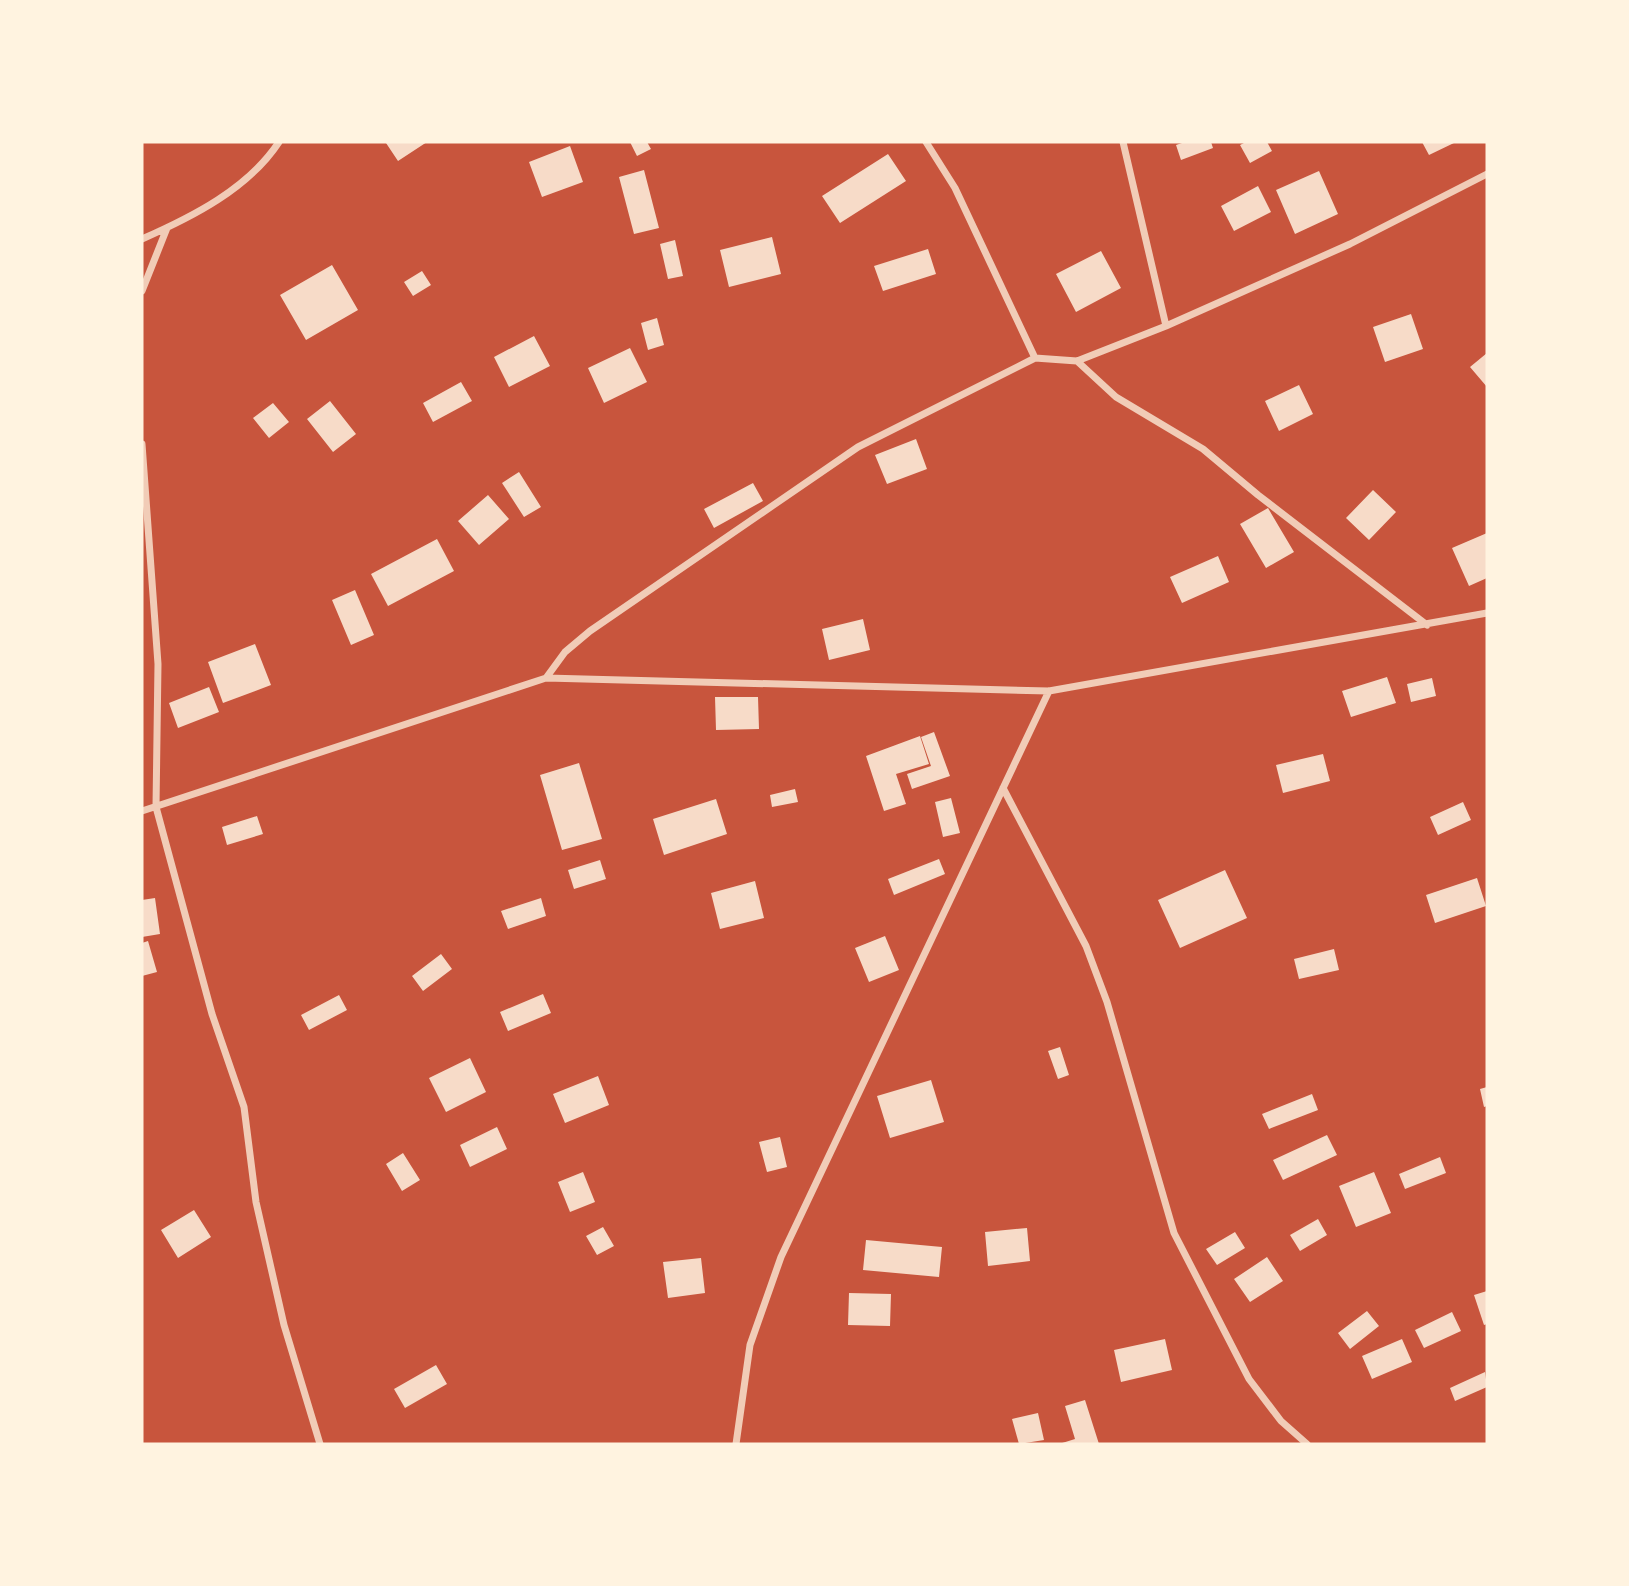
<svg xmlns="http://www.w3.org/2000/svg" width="1629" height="1586" viewBox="0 0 1629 1586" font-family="'Source Sans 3',sans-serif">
  <rect width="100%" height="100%" fill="#c8553d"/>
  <!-- building -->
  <path fill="#f7dbc8" d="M427 142 398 161 386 143 387 142Z
    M630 142H647L651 149 637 156Z
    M1185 142H1211L1213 148 1181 160 1176 145Z
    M1246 142H1267L1272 151 1250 163 1240 145Z
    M1422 142H1456L1429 155Z
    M570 146 583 182 542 197 529 162Z
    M888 154 906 181 840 223 822 196Z
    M644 170 659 228 634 234 619 177Z
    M1319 171 1338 214 1295 234 1276 190Z
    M1258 186 1271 212 1234 231 1221 206Z
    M772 237 781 274 729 287 720 250Z
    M675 240 683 276 668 279 660 244Z
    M928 249 936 274 883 291 874 266Z
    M1101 251 1121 288 1076 312 1056 274Z
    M332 265 358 310 306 340 280 295Z
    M422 271 431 285 413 296 404 282Z
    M1411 314 1423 349 1385 362 1373 327Z
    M657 318 664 345 648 350 641 323Z
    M534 336 550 366 509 387 494 357Z
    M630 348 647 382 604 403 588 368Z
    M1487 353V387L1470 367Z
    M461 382 472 401 433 422 423 403Z
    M1299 385 1313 414 1279 431 1265 401Z
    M330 401 356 434 333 452 307 419Z
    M273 403 289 422 269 438 253 418Z
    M916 439 927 469 887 484 875 455Z
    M519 472 541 507 524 517 502 483Z
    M753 483 763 501 714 528 704 509Z
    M1373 490 1396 512 1369 540 1346 518Z
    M488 495 509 519 479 545 458 521Z
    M1268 508 1294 552 1266 568 1240 524Z
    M1487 533V578L1469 586 1452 548Z
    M437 539 454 571 388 606 371 574Z
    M1218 556 1229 582 1182 603 1170 577Z
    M355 590 374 635 351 645 332 600Z
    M863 619 870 650 829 660 822 629Z
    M255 644 271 685 223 703 208 662Z
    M1387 677 1396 703 1351 717 1342 691Z
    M1432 678 1436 696 1411 702 1407 684Z
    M209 687 219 712 178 728 169 703Z
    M715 697H758L759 729 716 730Z
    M934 732 950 776 912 789 907 774 931 766 921 737Z
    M920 736 929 764 896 774 906 804 884 811 866 756Z
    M1323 754 1330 781 1283 793 1276 765Z
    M579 763 602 839 562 850 540 775Z
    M795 789 798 802 772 807 770 795Z
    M951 798 960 833 943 837 935 802Z
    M716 799 727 834 664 855 653 819Z
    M1463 802 1471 820 1438 835 1430 817Z
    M257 816 263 834 227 845 222 827Z
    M939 859 945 874 894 895 888 879Z
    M600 860 606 879 574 889 568 870Z
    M1225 870 1247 918 1180 948 1158 900Z
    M1477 878 1486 906 1435 923 1426 895Z
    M755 881 764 918 720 929 711 893Z
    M155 898 160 934 142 937V900Z
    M541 898 546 916 508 929 501 911Z
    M885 936 899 970 869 982 855 948Z
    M148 941 157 972 142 976V943Z
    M1334 949 1339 970 1299 979 1294 959Z
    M441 954 452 969 423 991 412 976Z
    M543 994 551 1013 508 1031 500 1012Z
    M339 995 347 1010 309 1030 301 1015Z
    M1060 1047 1069 1075 1058 1079 1048 1051Z
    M470 1058 486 1092 446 1112 429 1078Z
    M598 1076 609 1105 565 1123 553 1094Z
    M931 1080 944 1122 890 1138 877 1096Z
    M1487 1087V1106L1484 1107 1480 1089Z
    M1312 1094 1318 1110 1269 1129 1262 1114Z
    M497 1127 507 1149 470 1167 460 1145Z
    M1327 1135 1337 1155 1283 1180 1273 1160Z
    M780 1137 787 1167 767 1172 759 1142Z
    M403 1153 420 1180 402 1191 386 1164Z
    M1440 1157 1446 1173 1405 1189 1399 1174Z
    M583 1172 595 1202 570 1212 558 1182Z
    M1374 1172 1391 1213 1356 1227 1339 1186Z
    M194 1210 211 1237 178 1258 161 1230Z
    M1318 1219 1327 1235 1300 1251 1290 1235Z
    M603 1227 614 1246 597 1255 586 1236Z
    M1027 1228 1030 1261 988 1266 985 1232Z
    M1235 1232 1245 1248 1217 1265 1206 1249Z
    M866 1240 942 1247 939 1277 863 1270Z
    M1267 1257 1283 1281 1250 1302 1234 1279Z
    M701 1258 705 1293 668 1298 663 1262Z
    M1487 1291V1324L1484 1325 1474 1295Z
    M849 1293 891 1294 890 1326 848 1325Z
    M1367 1311 1379 1326 1350 1349 1338 1333Z
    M1452 1312 1461 1331 1424 1348 1415 1330Z
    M1165 1339 1172 1370 1121 1382 1114 1350Z
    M1402 1339 1412 1362 1372 1379 1362 1356Z
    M436 1365 447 1384 405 1408 394 1389Z
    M1485 1372 1487 1387 1455 1401 1450 1388Z
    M1085 1400 1099 1444H1059L1075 1439 1065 1406Z
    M1038 1413 1044 1440 1019 1444 1012 1419Z"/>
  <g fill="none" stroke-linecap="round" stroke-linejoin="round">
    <!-- minor -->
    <path stroke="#f1ccb7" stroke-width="7" d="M926 142 955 188 1035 358
      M1123 142 1166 326
      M142 239C192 217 248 189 279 142
      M142 291 167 228
      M1077 361 1116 397 1203 449 1258 495 1427 625
      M142 444 158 664 156 807 212 1014 244 1107 256 1202 284 1325 320 1444
      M546 678 1049 691 1487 613
      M1003 788 1086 946 1107 1002 1174 1233 1249 1379 1281 1421 1307 1444
      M142 811 546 678 565 652 590 631 858 447 1035 358 1077 361 1166 326 1350 244 1487 174
      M736 1444 750 1345 781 1257 1049 691"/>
  </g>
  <!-- border -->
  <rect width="1629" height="1586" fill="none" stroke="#fff3e0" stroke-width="287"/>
</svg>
